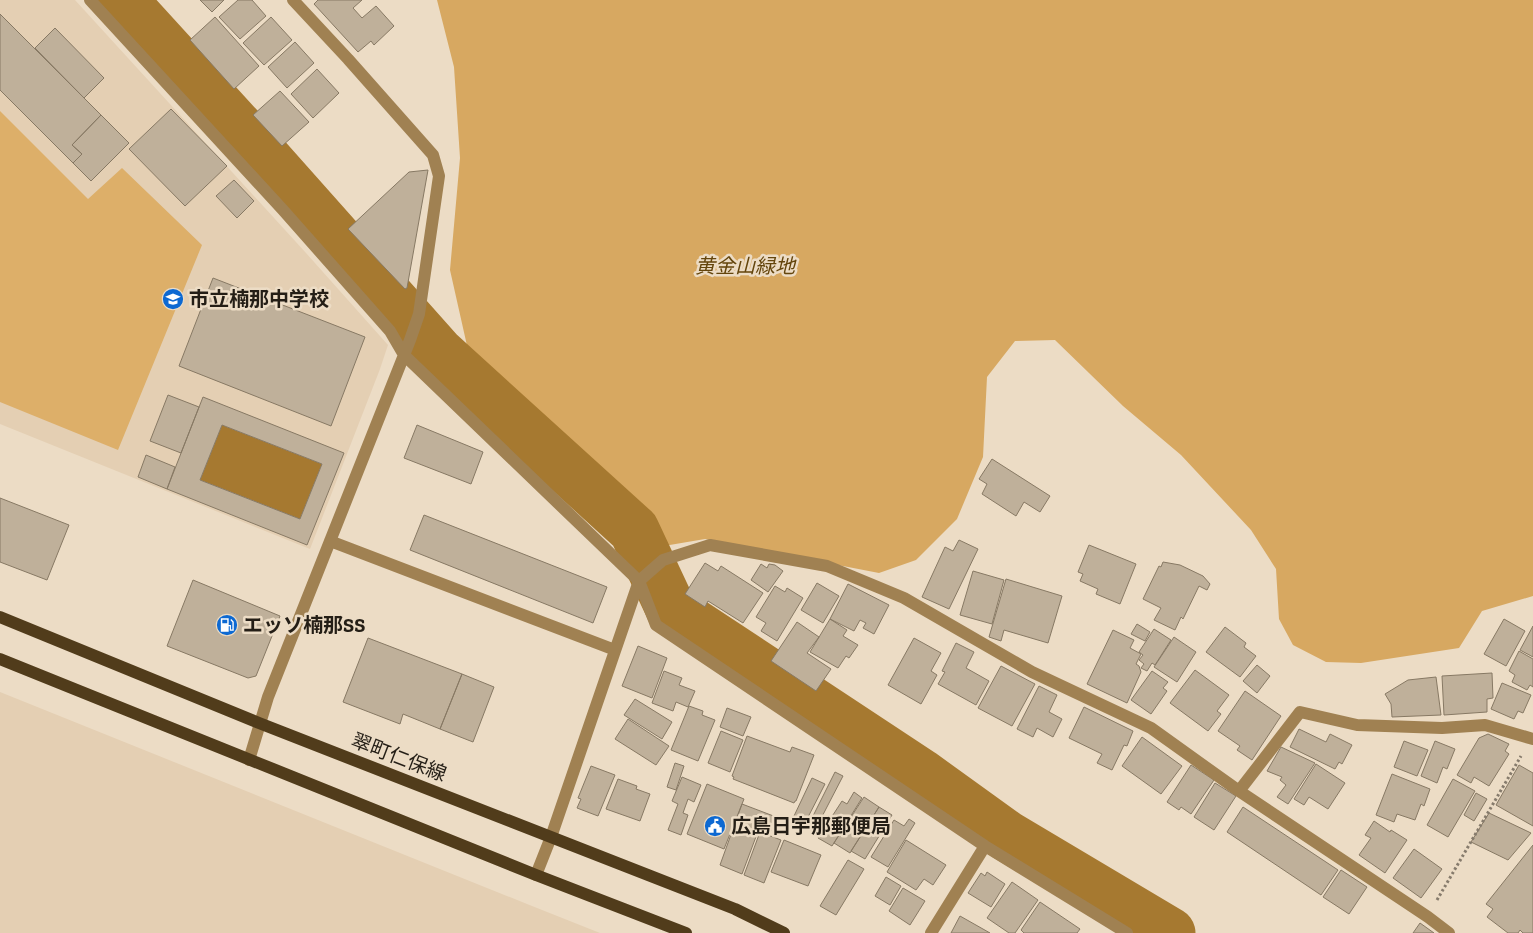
<svg xmlns="http://www.w3.org/2000/svg" width="1533" height="933" viewBox="0 0 1533 933" font-family="'Zilla Slab','Noto Sans JP',serif">
  <rect width="100%" height="100%" fill="#ecdcc5"/>
  <!-- built -->
  <path fill="#e4cfb3" d="M0 0H75L306 253 388 345 380 369 310 549 0 424Z
    M0 692 527 904 600 933H0Z"/>
  <!-- green -->
  <path fill="#ddaf69" d="M0 111 88 199 122 168 202 245 118 450 0 402Z"/>
  <!-- forest -->
  <path fill="#d7a861" d="M437 0H1533V596L1482 611 1459 648 1361 663 1326 662 1293 645 1279 619 1276 569 1251 530 1181 455 1123 406 1055 340 1015 341 987 377 983 457 957 519 916 560 879 573 705 539 652 548 631 520 536 438 470 359 450 270 460 158 454 67Z"/>
  <!-- water -->
  <path fill="#a67930" d="M222 425 322 464 300 519 200 480Z"/>
  <g fill="none" stroke-linecap="round" stroke-linejoin="round">
    <!-- river -->
    <path stroke="#a67930" stroke-width="51" d="M122 0 238 127 439 353 634 530 671 609 921 774 1007 836 1170 933"/>
  </g>
  <!-- building -->
  <path fill="#bfb09a" stroke="#877964" fill-rule="evenodd" d="M200 0H224L212 12Z
    M238 0H252L266 16 240 39 219 17Z
    M318 0H362L353 8 362 18 376 6 394 26 374 45 371 41 358 52 314 4Z
    M0 14 101 115 72 145 82 154 73 163 0 90Z
    M215 17 259 66 234 89 190 40Z
    M271 17 292 40 264 65 243 43Z
    M55 28 104 78 84 98 35 48Z
    M295 42 314 63 287 88 268 67Z
    M317 69 339 93 313 118 291 94Z
    M280 91 309 122 282 146 253 115Z
    M171 109 227 166 185 206 129 149Z
    M101 115 129 143 91 181 73 163 82 154 72 145Z
    M428 170 407 288 405 289 348 229 409 172Z
    M234 180 254 201 237 218 216 196Z
    M213 278 365 337 331 426 179 366Z
    M168 395 199 407 181 453 150 441Z
    M203 397 344 453 307 545 167 489ZM222 425 322 464 300 519 200 480Z
    M417 425 483 452 471 484 404 458Z
    M146 455 175 467 167 489 138 477Z
    M992 459 1050 496 1040 512 1024 502 1016 516 982 494 987 484 979 479Z
    M0 498 69 525 47 580 0 562Z
    M424 515 607 587 593 623 410 550Z
    M959 540 978 549 949 609 922 597 945 547 953 551Z
    M1089 545 1136 564 1120 604 1096 594 1098 589 1080 581 1083 574 1078 572Z
    M1163 562 1180 565 1203 576 1210 584 1207 590 1199 586 1183 619 1181 617 1175 630 1154 620 1161 608 1143 599 1159 566 1161 567Z
    M705 563 718 571 721 566 763 593 743 623 708 601 705 607 685 594Z
    M761 564 767 568 769 564 775 565 783 571 768 592 751 580Z
    M973 571 1004 580 992 624 960 615Z
    M1006 579 1062 596 1048 643 1004 630 1001 641 989 637Z
    M193 580 280 616 256 676 248 678 167 646Z
    M817 583 839 596 823 623 801 610Z
    M848 584 889 605 874 634 863 628 866 623 860 620 854 631 830 619Z
    M775 586 785 592 787 588 803 598 777 641 761 631 766 623 756 617Z
    M830 619 847 630 843 636 858 645 849 658 846 656 838 668 810 652Z
    M1504 619 1525 631 1506 666 1484 654Z
    M797 622 819 637 807 653 831 669 816 691 771 661Z
    M1137 624 1150 632 1145 641 1131 634Z
    M1533 626V657L1520 650Z
    M1225 627 1246 643 1244 647 1256 656 1240 677 1206 652Z
    M1154 629 1171 640 1155 665 1152 663 1147 671 1141 668 1144 664 1139 660 1143 655 1139 652Z
    M1113 630 1134 640 1130 648 1141 654 1136 664 1139 666 1141 672 1127 703 1087 684Z
    M1174 637 1196 652 1177 682 1154 667Z
    M368 638 462 674 440 729 403 714 400 724 343 702Z
    M914 638 941 653 931 671 937 675 921 704 888 685Z
    M956 643 974 652 966 668 989 681 976 705 938 684 945 672 942 671Z
    M638 646 667 658 652 698 622 686Z
    M1519 651 1533 659V687L1530 685 1527 690 1512 682 1515 675 1509 671Z
    M1257 665 1270 676 1257 693 1243 681Z
    M1001 666 1035 684 1012 726 978 708Z
    M1195 670 1229 695 1217 711 1221 714 1208 731 1170 703Z
    M664 671 682 678 679 685 695 691 688 707 676 702 673 711 652 703Z
    M1152 671 1168 682 1163 688 1167 691 1151 714 1131 700Z
    M1492 673 1493 698 1487 699V712L1444 715 1442 676Z
    M462 674 494 687 473 742 440 729Z
    M1436 677 1441 715 1392 717 1391 704 1385 694 1408 680Z
    M1502 683 1531 695 1523 713 1518 711 1514 719 1491 709Z
    M1039 686 1057 695 1049 712 1062 719 1053 737 1037 728 1033 737 1017 729Z
    M1245 691 1281 716 1252 760 1237 750 1240 746 1218 731Z
    M635 699 672 722 662 739 624 715Z
    M689 706 703 711 702 715 715 720 698 761 671 750Z
    M1084 707 1133 731 1127 746 1124 745 1112 770 1097 763 1102 754 1069 738Z
    M727 708 751 717 743 736 720 727Z
    M628 719 669 746 656 765 615 739Z
    M1299 729 1326 742 1330 734 1352 745 1342 764 1339 762 1335 769 1290 747Z
    M721 731 743 740 730 772 708 763Z
    M1488 734 1509 744 1505 751 1509 754 1489 786 1474 777 1471 783 1457 775 1479 738Z
    M747 736 790 752 792 747 814 755 796 801H795L794 803 733 779 734 777 732 776Z
    M1142 737 1182 766 1161 794 1122 766Z
    M1404 741 1428 750 1417 776 1394 767Z
    M1435 741 1455 749 1447 769 1443 767 1437 783 1421 776Z
    M1281 747 1315 763 1288 804 1277 797 1286 785 1280 780 1282 777 1267 771Z
    M675 763 684 766 676 790 667 787Z
    M1316 764 1345 783 1328 809 1309 797 1304 805 1294 799Z
    M1191 765 1214 780 1191 814 1181 807 1179 810 1167 802Z
    M1519 765 1533 773V826L1496 805Z
    M591 766 615 775 598 816 577 808 581 799 578 798Z
    M835 772 843 776 814 832 807 828Z
    M1392 774 1430 789 1424 806 1421 804 1415 820 1397 814 1394 822 1376 815Z
    M682 777 701 785 694 802 688 799 683 813 688 815 681 835 668 830 678 804 672 801Z
    M812 778 825 784 806 821 794 816Z
    M618 779 637 786 636 789 650 794 640 821 606 809Z
    M1453 779 1475 791 1448 837 1427 825Z
    M1215 783 1236 796 1214 830 1194 817Z
    M707 784 744 799 724 849 687 834Z
    M854 792 862 798 832 846 818 838 842 801 847 804Z
    M1476 793 1487 799 1474 821 1464 815Z
    M864 797 879 807 850 853 834 843Z
    M742 804 784 820 779 833 760 826 742 874 720 865Z
    M879 807 892 815 865 859 851 851Z
    M1243 807 1338 870 1321 895 1227 832Z
    M1489 813 1531 833 1508 860 1471 842Z
    M909 819 915 823 888 867 871 857 894 820 904 826Z
    M1374 821 1390 832 1391 830 1407 840 1385 873 1359 855 1371 838 1365 835Z
    M760 832 781 840 764 883 744 875Z
    M784 840 821 855 808 886 771 872Z
    M906 840 946 865 933 885 924 879 916 890 887 872Z
    M1533 845V933H1523L1520 930 1518 933H1508L1487 917 1493 909 1486 904Z
    M1414 849 1442 869 1421 898 1393 878Z
    M848 860 864 869 836 915 820 906Z
    M1341 870 1367 887 1349 914 1323 897Z
    M987 872 1005 884 991 907 968 893 981 873 985 876Z
    M886 877 901 886 890 905 875 896Z
    M1012 882 1038 900 1015 933H1009L987 918Z
    M903 888 925 901 910 925 889 911Z
    M1040 902 1080 929 1077 933H1024L1021 930Z
    M960 916 990 933H951Z
    M1420 923 1434 933H1413Z"/>
  <g fill="none" stroke-linecap="round" stroke-linejoin="round">
    <!-- path -->
    <path stroke="#867b6c" stroke-width="3" stroke-dasharray="2.5 2.5" stroke-linecap="butt" d="M1437 900 1521 756"/>
    <!-- minor -->
    <path stroke="#a08152" stroke-width="12" d="M90 0 283 210 390 331 404 355 639 581 656 625 985 846 1127 933
      M330 541 615 650
      M249 760 268 697 410 340 419 314 439 176 433 155 348 59 293 0
      M1239 791 1300 712 1357 725 1442 728 1485 725 1533 739
      M536 875 551 837 639 581 663 560 710 545 827 566 904 598 1032 672 1151 728 1239 791 1428 917 1449 933
      M931 933 985 846"/>
    <!-- major -->
    <path stroke="#513c1b" stroke-width="12" d="M0 617 259 723 735 909 784 933
      M0 659 536 875 686 933"/>
  </g>
  <!-- icons -->
  <defs>
    <g id="school-disc" transform="scale(1.125)"><circle r="9.5" fill="#0d69d2" stroke="#ecdcc5"/><path d="M0-5L7-2L0 1L-7-2ZM-4 1L0 2.5L4 1V4Q0 6-4 4Z" fill="#fff"/></g>
    <g id="fuel-disc" transform="scale(1.125)"><circle r="9.5" fill="#0d69d2" stroke="#ecdcc5"/><path d="M-5.5-6h7V0h2V4h1.3V-2.5L3-4.5l.8-.8L6-3V5H2.5V1h-1V6h-7ZM-4.2-4.7v3.2H.2V-4.7Z" fill="#fff"/></g>
    <g id="civic-disc" transform="scale(1.125)"><circle r="9.5" fill="#0d69d2" stroke="#ecdcc5"/><path d="M-.6-6.5H3V-4.5H.6V-3L4-1V1h2V6H-6V1h2V-1L-.6-3ZM-1.2 2.5V6h2.4V2.5Z" fill="#fff"/></g>
  </defs>
  <g fill-rule="evenodd">
    <use href="#school-disc" x="173" y="299"/>
    <use href="#fuel-disc" x="227" y="625"/>
    <use href="#civic-disc" x="715" y="826"/>
  </g>
  <g text-anchor="middle" dominant-baseline="central" stroke-width="5" stroke-linejoin="round" paint-order="stroke">
    <!-- park labels -->
    <g font-size="20" font-style="italic" fill="#64450c" stroke="#ecdcc5">
      <text x="745" y="266">黄金山緑地</text>
    </g>
    <!-- poi labels -->
    <g font-size="20" font-weight="bold" fill="#241e16" stroke="#ecdcc5" text-anchor="start">
      <text x="189" y="299">市立楠那中学校</text>
      <text x="243" y="625">エッソ楠那SS</text>
      <text x="731" y="826">広島日宇那郵便局</text>
    </g>
    <!-- street labels -->
    <g font-size="20" fill="#241e16" stroke="#ecdcc5">
      <text transform="translate(399 757) rotate(21)">翠町仁保線</text>
    </g>
  </g>
</svg>
